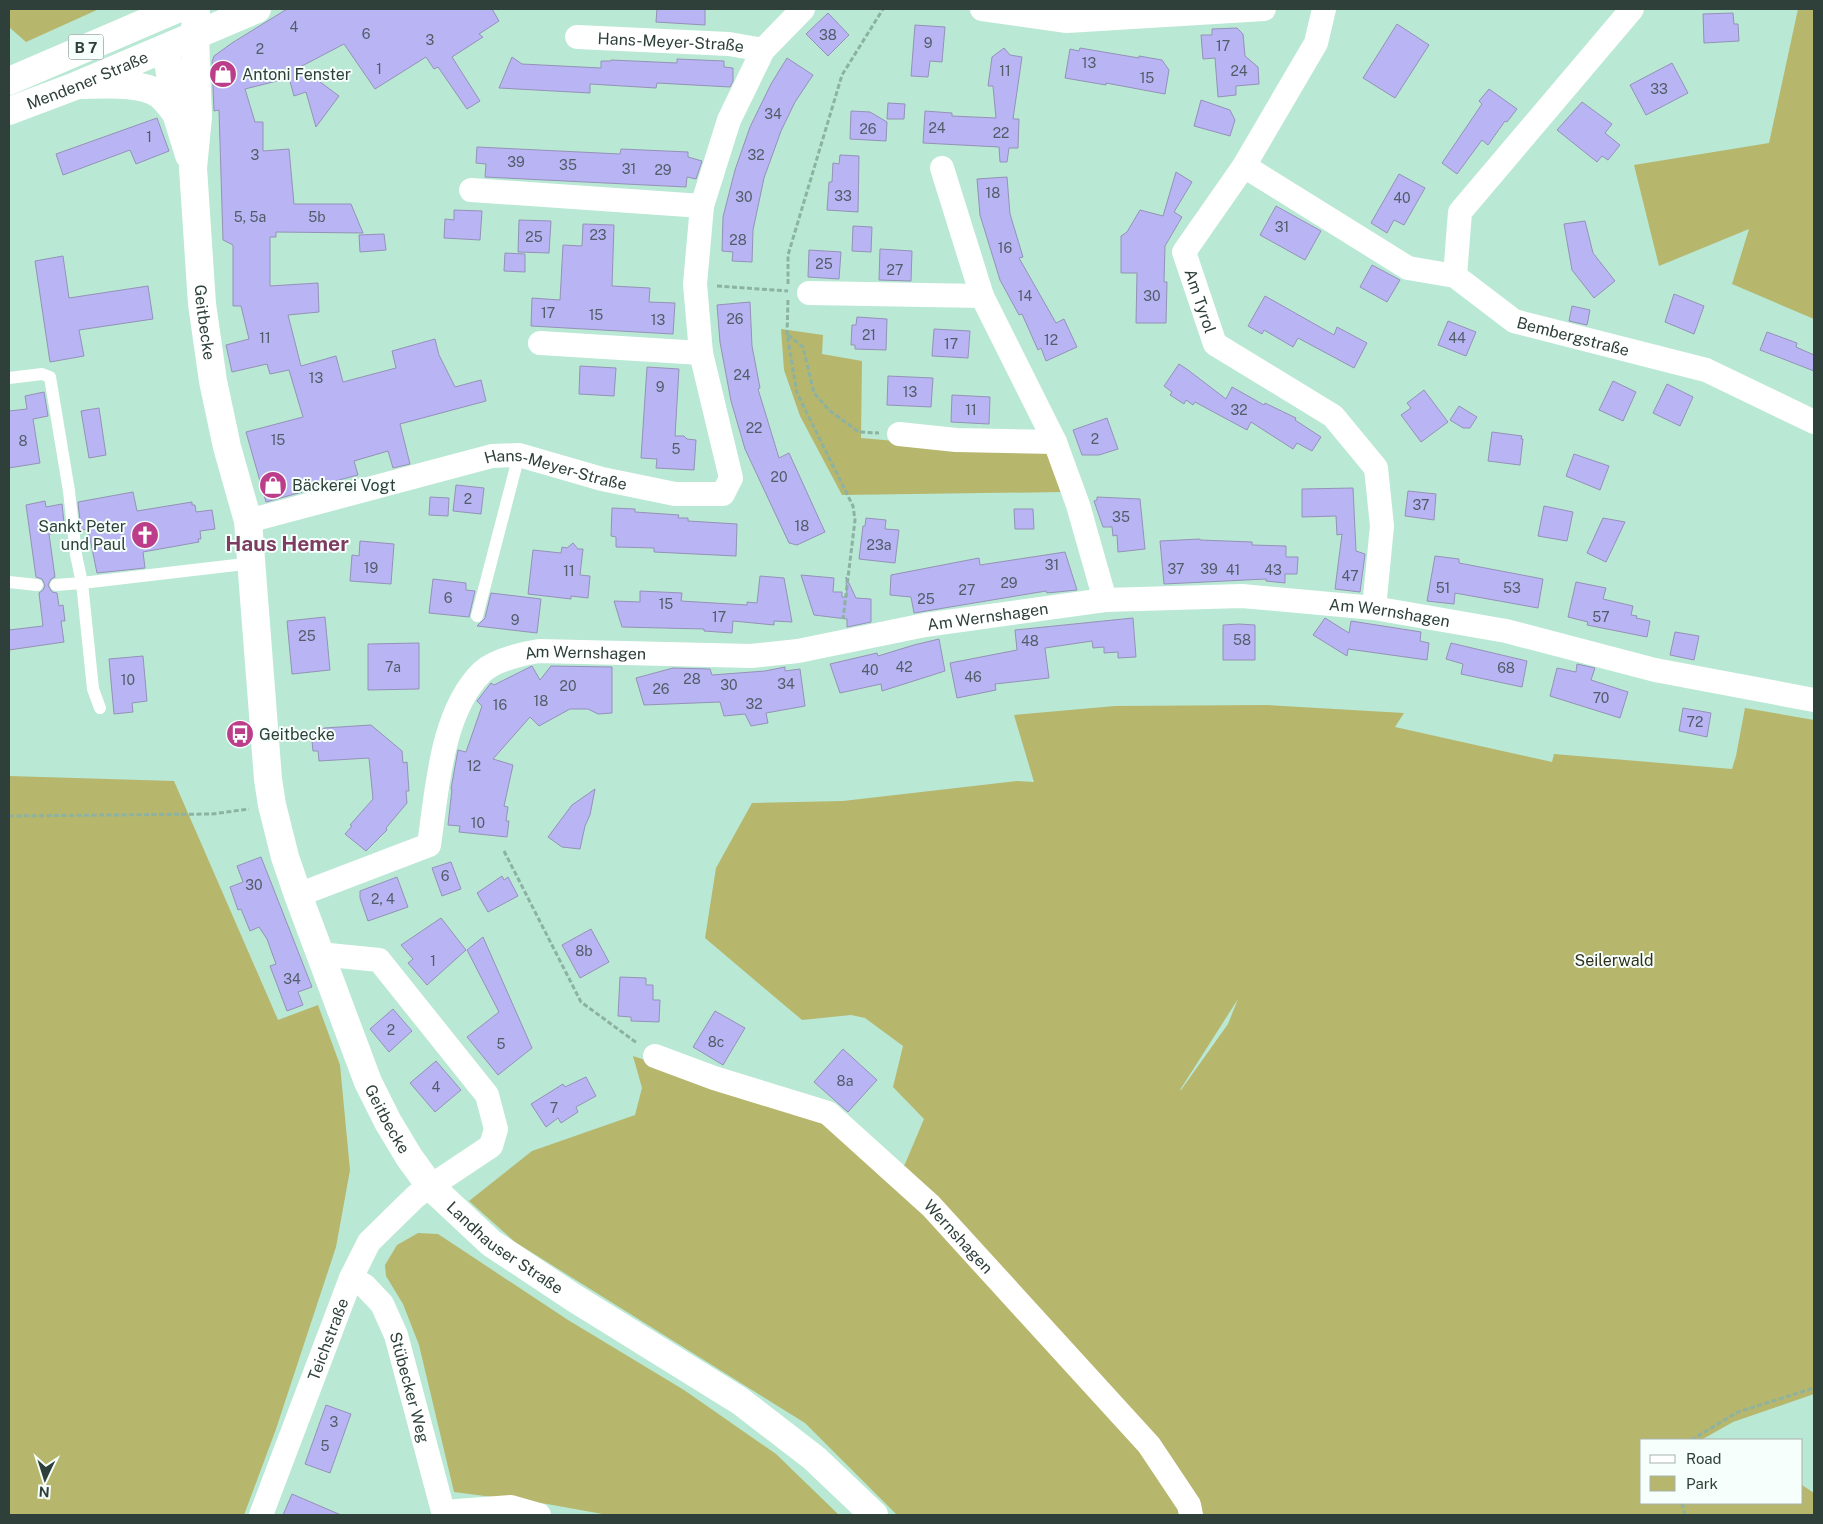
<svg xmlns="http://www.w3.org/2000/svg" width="1823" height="1524" viewBox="0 0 1823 1524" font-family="'Public Sans',sans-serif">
  <rect width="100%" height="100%" fill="#b9e8d4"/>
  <!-- green -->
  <path fill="#b7b66d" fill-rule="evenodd" d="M9 9H99L26 42 9 27Z
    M1798 9H1814V319L1732 284 1749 229 1659 266 1634 165 1769 143Z
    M781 329 823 335 822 354 862 361 861 438 895 441 1049 446 1063 492 842 495 800 416 784 370Z
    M1267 705 1404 713 1395 727 1552 762 1554 754 1732 769 1736 756 1745 708 1814 720V1394L1733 1422 1701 1440H1642V1503H1802V1485L1814 1493V1514L1810 1515H897L805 1423 515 1242 469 1201 532 1151 635 1115 642 1088 633 1056 827 1121 890 1180 905 1164 924 1119 893 1087 903 1046 865 1018 851 1015 802 1020 705 938 716 868 752 803 843 801 1017 781 1034 782 1014 715 1115 706ZM1238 999 1228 1024 1181 1090H1180Z
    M9 776 174 781 278 1020 318 1005 340 1065 350 1170 336 1247 276 1429 244 1515H9Z
    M418 1233 438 1234 568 1320 684 1390 776 1454 839 1515H608L547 1504 454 1492 419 1345 403 1304 386 1276 385 1265 397 1245Z"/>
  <!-- building -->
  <path fill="#b9b4f4" stroke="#9492b7" d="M287 9H492L499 21 479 34 483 37 452 57 480 101 467 109 438 67 434 69 426 57 375 89 344 44 300 67 339 96 316 127 306 92 294 96 289 78 245 89 255 122H263V151L289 149 294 204H351L363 233 276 232V237H270V286L318 283 319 312 288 315 301 366 336 356 343 382 396 368 392 351 435 339 439 355 455 387 481 380 486 401 400 424 410 464 393 468 388 451 354 461 358 475 301 490 302 492 266 502 246 432 303 417 289 370 270 374 267 364 232 372 226 345 249 339 241 306H233V245L223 240 219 110 214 111 212 62 214 56 232 43Z
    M657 9H705V25L656 22Z
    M828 13 849 35 828 56 806 34Z
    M1733 13 1734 24H1738L1739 41 1704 43 1703 14Z
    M1397 24 1429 45 1395 98 1363 78Z
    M915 25 945 27 942 62 930 61 928 77 911 76Z
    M1237 28 1243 34 1245 56 1258 67 1259 84 1236 86V95L1218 97 1215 58 1203 59 1201 35H1212V29Z
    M1004 48 1010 55 1022 57 1013 119H1019L1018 148H1009L1007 162H1000L999 147 923 143 925 111 952 113V116L996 118 993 86H988L992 57Z
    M1080 48 1139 58V56L1162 60 1169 70 1165 94 1106 83V85L1065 78 1070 49 1079 51Z
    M512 57 522 64 601 68V61H611V60L677 63V59L724 61V67L733 68V81L730 87 657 83 656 88 590 84V93L499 88Z
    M787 58 813 75 795 102 781 131 764 178 753 230 752 262 732 261 733 252 722 251 723 217 735 170 750 127 771 84Z
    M1672 63 1688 93 1646 115 1630 85Z
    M1489 89 1517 109 1507 122 1505 121 1488 145 1482 140 1457 174 1442 163 1482 104 1479 101Z
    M1201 100 1230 110 1235 120 1230 136 1194 126Z
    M1582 102 1612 124 1605 133 1620 145 1608 160 1602 156 1597 162 1557 130Z
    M888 103 905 104 904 119H887Z
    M851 111 870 112 887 122 886 141 850 139Z
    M157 118 169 151 136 164 130 150 63 175 56 154Z
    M477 147 620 154 621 149 688 152V157L702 161 696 179 687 177 686 187 485 177 486 164 476 163Z
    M840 155 859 156 858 212 827 210 829 182H832L833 163 839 164Z
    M1176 172 1192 182 1174 212 1182 217 1165 246 1164 282H1167L1166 323H1136L1137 273H1121V236L1127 232 1140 210 1163 216Z
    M1399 174 1425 188 1404 225 1394 220 1387 233 1371 223Z
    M1007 177 1010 214 1023 257 1019 258 1056 323 1064 319 1077 347 1046 361 1041 348 1038 350 1022 314 1019 315 1000 280 980 215 977 179Z
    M1276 206 1321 231 1305 260 1260 235Z
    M454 210 482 211 480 240 444 238 445 219 454 220Z
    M519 220 551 221 549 253 518 252Z
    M1585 221 1593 253 1615 281 1594 298 1572 270 1564 224Z
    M583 224 614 225 612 286 650 288 649 302 675 303 673 334 531 326 532 298 560 300 563 245 582 246Z
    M853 226 872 227 871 252 852 251Z
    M384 234 386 250 360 252 359 235Z
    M880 249 912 251 911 281 879 280Z
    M809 250 841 252 839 279 808 277Z
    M505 253 525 254V272L504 271Z
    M63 256 69 298 148 286 153 319 79 330 84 356 50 362 35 261Z
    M1372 265 1400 280 1387 302 1360 287Z
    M1674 294 1704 306 1694 334 1665 322Z
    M1265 296 1334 335 1337 327 1367 343 1354 368 1298 338 1293 347 1264 330 1262 334 1248 326Z
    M750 302 752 346 760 388 758 389 779 458 789 453 825 532 797 545 789 543 745 449 731 401 720 342 717 305Z
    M1572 306 1590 310 1587 325 1569 321Z
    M857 317 887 319 886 350 855 349V345H851L852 325H856Z
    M1448 321 1476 332 1466 356 1438 345Z
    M934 329 970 331 968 358 932 356Z
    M1767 332 1797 343 1796 347 1814 355V371L1760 350Z
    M1179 364 1188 370 1226 399 1232 387 1264 405 1265 403 1296 418 1295 420 1321 437 1312 451 1297 443 1293 449 1251 422 1247 430 1195 402 1193 405 1186 400 1184 404 1170 395 1172 392 1164 386Z
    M580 366 616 368 614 396 579 394Z
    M647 367 679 369 675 436H684L687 439 696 440 694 470 656 468 657 459 641 458Z
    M888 376 933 378 931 407 887 405Z
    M1613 381 1636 392 1623 421 1599 410Z
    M1667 384 1693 397 1680 426 1653 413Z
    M1424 390 1448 422 1421 442 1401 415 1411 408 1407 403Z
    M44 392 48 416 33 419 40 463 9 468V411L27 409 25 396Z
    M952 395 990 397 989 424 951 422Z
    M1459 406 1477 417 1470 428H1463L1450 420Z
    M99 408 106 455 89 458 81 411Z
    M1107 418 1118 449 1099 455H1082L1073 430Z
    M1492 432 1522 436 1521 439H1523L1520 465 1488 461Z
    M1574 454 1609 466 1600 490 1566 476Z
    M456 485 484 488 481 514 453 511Z
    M1353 488 1356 551 1365 554 1360 592 1335 589 1342 534 1337 535 1336 516 1302 517V489Z
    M1408 491 1436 494 1434 520 1405 516Z
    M133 492 137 511 192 502V505H195L196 512 212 510 215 529 200 531 201 539H198L199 542 143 552 145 568 97 573 88 529 81 530 78 502Z
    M430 497 449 498 448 516 429 515Z
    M1097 497 1140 499 1145 549 1118 552 1117 535 1113 536 1112 527H1103L1094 501 1097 500Z
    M45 501 46 507 62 504 65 532 49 534 55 577 51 579 48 585 52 592 57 593 59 606 63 605 65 621H61L64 642 9 650V630L43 626 39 593 43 590 45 585 42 579 36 577 26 505Z
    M1544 506 1573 512 1567 541 1538 536Z
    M612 508 635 509V512L679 515 678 518H688V521L737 524 736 556 654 552V548L616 547V537L611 536Z
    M1014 509H1033L1034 529H1015Z
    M866 518 886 520 885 529 899 530 895 563 859 559 863 526H865Z
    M1603 518 1625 522 1606 562 1587 553Z
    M1200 539V540L1252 542V545L1286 546V557H1298L1297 574H1285V583L1266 581V579L1164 584 1160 541Z
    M360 541 394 544 391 584 350 581 352 555 359 556Z
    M573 543 578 549H583L580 575 590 576 588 598 571 596V599L528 594 533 550 561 553 562 547 567 548Z
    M1065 552 1077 590 1047 593 1046 591 914 613 911 597 890 595 891 575 979 558 980 565Z
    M1435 556 1459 559V563L1543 579 1538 608 1455 593 1454 604 1427 601Z
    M801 575 834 578 833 592H842V597H847L846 577 856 598 871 599V622L847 627V619L814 615Z
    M760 576 784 578 792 622 774 621V625L733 621 732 633 704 631V629L622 627 614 601 640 602V591L682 593 681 601 747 605V602L757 603Z
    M433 579 466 583V590L475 591 469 617 429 613Z
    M1576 582 1606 588 1603 599 1633 606 1631 615 1637 616 1636 618 1650 621 1647 637 1587 625 1588 622 1568 617Z
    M491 593 541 599 537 633 477 626 485 618Z
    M325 617 330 670 292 674 287 621Z
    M1133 618 1136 657 1118 658V652L1104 653V647L1093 648 1092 641 1045 648 1049 678 995 684 996 690 957 698 950 663 1017 650 1015 630Z
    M1325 618 1349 633 1351 621 1421 632 1420 641 1429 643 1427 660 1348 649 1347 656 1313 635Z
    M1239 624 1255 625V660H1223V625Z
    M1675 632 1699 636 1694 660 1670 655Z
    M939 639 945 671 882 691 881 684 840 693 830 664 877 653 878 656 914 645Z
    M419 643V689L368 690V644Z
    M1451 643 1527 661 1522 687 1461 674 1463 664 1446 659Z
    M143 656 147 701 132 703 133 712 114 714 109 659Z
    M1577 664 1595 668 1591 680 1628 692 1620 718 1550 696 1557 668 1576 672Z
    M532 666 540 680 551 666 612 667V713L598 714 588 709H570L539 726 530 717 493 759 513 765 504 806 508 807 506 821H509L507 837 459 832 460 826 448 825 452 789H451L458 750 466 752 482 706 477 701 491 683 494 685Z
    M785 667V671L800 669 805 706 766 713 768 723 751 726 745 714 724 716 720 702 644 705 636 678 673 668 710 669 712 675 765 671Z
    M1683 708 1711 713 1707 737 1679 731Z
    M371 725 402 751 403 763 407 762 409 791H406L407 803 386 828 387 830 366 851 345 834 352 826 350 825 373 799 369 758 319 761 318 751H313L311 731 324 729V728Z
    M595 789 590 815 585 826 580 849 562 847 548 837 572 805Z
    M261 857 312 987 298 992 303 1005 287 1011 270 966 276 964 267 939 259 927 250 931 241 909 238 910 230 887 243 882 237 866Z
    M451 862 461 889 442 896 432 868Z
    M502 876 504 880 508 877 518 896 488 912 477 893Z
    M397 877 408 907 368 921 360 898V891Z
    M441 918 466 950 427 985 408 963 413 959 401 945Z
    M591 929 609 962 580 978 562 945Z
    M483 937 532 1048 498 1075 467 1037 499 1012 467 950Z
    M620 977 646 978V985H653V1000H660L659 1022 631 1021V1017L618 1016Z
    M393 1009 412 1031 389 1052 370 1029Z
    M715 1011 745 1028 723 1065 693 1047Z
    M843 1049 877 1080 848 1112 814 1082Z
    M436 1061 461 1090 435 1112 410 1083Z
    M586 1077 596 1096 576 1107 578 1112 561 1123 558 1118 546 1127 531 1104 563 1084 565 1087Z
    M326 1405 351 1414 330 1473 305 1464Z
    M292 1494 341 1515H283Z"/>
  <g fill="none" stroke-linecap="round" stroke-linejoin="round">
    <!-- path -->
    <path stroke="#8cb2a2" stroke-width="3" stroke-dasharray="5 2.5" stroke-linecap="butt" d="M788 284V255L842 75 883 9
      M717 286 788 291
      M788 300 787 334 797 393 853 506 855 520 843 619
      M788 335 803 347 814 393 830 411 859 432 879 433
      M9 816 212 814 249 809
      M504 851 581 1002 637 1043
      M1691 1440 1738 1412 1814 1388
      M1682 1503 1685 1515"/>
    <!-- service -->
    <path stroke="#fff" stroke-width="12" d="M9 378 42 374 50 377 69 491 76 555 82 583 93 689 100 708
      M9 582 37 585
      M56 585 82 583 253 563
      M477 616 519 455"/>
    <!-- minor -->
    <g stroke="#fff" stroke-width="24">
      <path d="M982 9 1067 21 1264 9"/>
      <path id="s1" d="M1324 9 1316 43 1244 166 1184 252 1215 344 1333 416 1376 468 1382 526 1374 608"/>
      <path id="s2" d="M577 37 729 44 763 50"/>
      <path id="s3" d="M1244 166 1408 268 1455 276 1514 321 1706 370 1814 422"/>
      <path d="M942 168 982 296 1055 442 1078 505 1105 600"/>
      <path d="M471 190 702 206"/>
      <path d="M1455 276 1460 212 1632 9"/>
      <path d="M809 293 982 296"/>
      <path d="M540 343 701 353"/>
      <path d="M899 434 956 440 1055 442"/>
      <path id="s4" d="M248 521 492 456 519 455 602 479 675 494H723L731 478 701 353 695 284 702 206 729 120 763 50 803 9"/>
      <path id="s5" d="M298 895 429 845C437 791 441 712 482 672 495 660 522 654 539 651L751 656 798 651 925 625 1105 600 1242 596 1374 608 1506 631 1655 670 1814 700"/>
      <path id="s6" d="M655 1056 714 1078 828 1113 931 1206 1149 1445 1189 1505 1191 1515"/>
      <path id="s7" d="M351 1278 365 1286 382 1304 396 1335 444 1515"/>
      <path d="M443 1512 511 1507 539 1515"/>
      <path id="s8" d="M261 1515 351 1278 369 1242 416 1196 491 1146 496 1129 487 1095 379 960 319 954"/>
    </g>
    <!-- tertiary -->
    <g stroke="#fff" stroke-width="28">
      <path id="s9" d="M195 35 198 117 193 168 202 304 213 381 227 447 248 521 268 779 272 805 285 857 298 895 368 1082 388 1122 409 1157 430 1186 491 1243 574 1298 740 1401 814 1458 874 1515"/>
      <path d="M166 48 176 113 189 155"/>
      <path d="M78 85C100 85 142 81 160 95 166 100 171 107 176 113"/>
    </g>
    <!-- secondary -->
    <path stroke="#fff" stroke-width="28" d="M195 35 196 9"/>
    <!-- primary -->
    <g stroke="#fff" stroke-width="28">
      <path d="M9 81 177 9"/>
      <path id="s10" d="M9 111 78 85 257 9"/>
    </g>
  </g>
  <!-- icons -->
  <defs>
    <g id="shop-disc" transform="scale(1.4375)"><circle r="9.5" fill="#bc3d89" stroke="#f6fffb"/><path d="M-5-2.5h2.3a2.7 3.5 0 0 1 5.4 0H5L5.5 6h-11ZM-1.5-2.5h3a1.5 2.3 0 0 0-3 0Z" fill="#fff"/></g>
    <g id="church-disc" transform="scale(1.4375)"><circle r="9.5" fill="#bc3d89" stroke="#f6fffb"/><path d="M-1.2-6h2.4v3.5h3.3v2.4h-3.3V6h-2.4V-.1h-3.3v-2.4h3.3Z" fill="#fff"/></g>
    <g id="bus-disc" transform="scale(1.4375)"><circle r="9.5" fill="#bc3d89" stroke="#f6fffb"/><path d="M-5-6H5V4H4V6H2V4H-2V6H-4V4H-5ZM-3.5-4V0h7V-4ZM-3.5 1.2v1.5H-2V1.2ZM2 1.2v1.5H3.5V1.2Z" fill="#fff"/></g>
  </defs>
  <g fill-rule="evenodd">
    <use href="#shop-disc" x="223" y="74"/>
    <use href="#shop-disc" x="273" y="485"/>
    <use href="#church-disc" x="145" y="535"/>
    <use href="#bus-disc" x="240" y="734"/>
  </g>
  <g text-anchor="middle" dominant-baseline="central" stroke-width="4" stroke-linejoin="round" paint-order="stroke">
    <!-- number labels -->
    <g font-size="14" fill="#515d68">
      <text x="294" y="27">4</text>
      <text x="366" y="34">6</text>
      <text x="828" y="35">38</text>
      <text x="430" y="40">3</text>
      <text x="928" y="43">9</text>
      <text x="1223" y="46">17</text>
      <text x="260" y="49">2</text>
      <text x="1089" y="63">13</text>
      <text x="379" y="69">1</text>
      <text x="1005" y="71">11</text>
      <text x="1239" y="71">24</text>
      <text x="1147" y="78">15</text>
      <text x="1659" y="89">33</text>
      <text x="773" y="114">34</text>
      <text x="937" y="128">24</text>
      <text x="868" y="129">26</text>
      <text x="1001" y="133">22</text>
      <text x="149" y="137">1</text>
      <text x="255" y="155">3</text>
      <text x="756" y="155">32</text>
      <text x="516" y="162">39</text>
      <text x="568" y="165">35</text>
      <text x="629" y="169">31</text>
      <text x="663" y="170">29</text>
      <text x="993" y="193">18</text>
      <text x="843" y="196">33</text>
      <text x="744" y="197">30</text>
      <text x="1402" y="198">40</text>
      <text x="250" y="217">5, 5a</text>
      <text x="317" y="217">5b</text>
      <text x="1282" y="227">31</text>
      <text x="598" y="235">23</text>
      <text x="534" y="237">25</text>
      <text x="738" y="240">28</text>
      <text x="1005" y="248">16</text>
      <text x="824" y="264">25</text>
      <text x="895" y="270">27</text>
      <text x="1025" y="296">14</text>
      <text x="1152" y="296">30</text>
      <text x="548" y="313">17</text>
      <text x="596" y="315">15</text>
      <text x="735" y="319">26</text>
      <text x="658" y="320">13</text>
      <text x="869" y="335">21</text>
      <text x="265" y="338">11</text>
      <text x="1457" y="338">44</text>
      <text x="1051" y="340">12</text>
      <text x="951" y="344">17</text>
      <text x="742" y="375">24</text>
      <text x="316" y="378">13</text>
      <text x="660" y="387">9</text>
      <text x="910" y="392">13</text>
      <text x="971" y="410">11</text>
      <text x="1239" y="410">32</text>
      <text x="754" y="428">22</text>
      <text x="1095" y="439">2</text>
      <text x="278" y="440">15</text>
      <text x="23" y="441">8</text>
      <text x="676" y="449">5</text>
      <text x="779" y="477">20</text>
      <text x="468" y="499">2</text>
      <text x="1421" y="505">37</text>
      <text x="1121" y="517">35</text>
      <text x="802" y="526">18</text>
      <text x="879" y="545">23a</text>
      <text x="1052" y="565">31</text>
      <text x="371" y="568">19</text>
      <text x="1176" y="569">37</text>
      <text x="1209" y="569">39</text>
      <text x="1233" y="570">41</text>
      <text x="1273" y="570">43</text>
      <text x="569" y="571">11</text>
      <text x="1350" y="576">47</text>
      <text x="1009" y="583">29</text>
      <text x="1443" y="588">51</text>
      <text x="1512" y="588">53</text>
      <text x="967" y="590">27</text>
      <text x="448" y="598">6</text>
      <text x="926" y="599">25</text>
      <text x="666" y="604">15</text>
      <text x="719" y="617">17</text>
      <text x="1601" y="617">57</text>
      <text x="515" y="620">9</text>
      <text x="307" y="636">25</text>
      <text x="1242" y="640">58</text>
      <text x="1030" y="641">48</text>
      <text x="393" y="667">7a</text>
      <text x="904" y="667">42</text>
      <text x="1506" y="668">68</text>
      <text x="870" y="670">40</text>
      <text x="973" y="677">46</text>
      <text x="692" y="679">28</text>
      <text x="128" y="680">10</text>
      <text x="786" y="684">34</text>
      <text x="729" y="685">30</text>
      <text x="568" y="686">20</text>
      <text x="661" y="689">26</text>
      <text x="1601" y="698">70</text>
      <text x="541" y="701">18</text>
      <text x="754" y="704">32</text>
      <text x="500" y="705">16</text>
      <text x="1695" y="722">72</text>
      <text x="474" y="766">12</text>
      <text x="478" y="823">10</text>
      <text x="445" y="876">6</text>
      <text x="254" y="885">30</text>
      <text x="383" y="899">2, 4</text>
      <text x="584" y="951">8b</text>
      <text x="433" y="961">1</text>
      <text x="292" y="979">34</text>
      <text x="391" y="1030">2</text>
      <text x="716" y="1042">8c</text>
      <text x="501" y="1044">5</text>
      <text x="845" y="1081">8a</text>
      <text x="436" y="1087">4</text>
      <text x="554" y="1108">7</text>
      <text x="334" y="1422">3</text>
      <text x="325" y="1446">5</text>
    </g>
    <!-- shield labels -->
    <rect fill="#f6fffb" stroke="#6a7973" stroke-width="1" x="68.5" y="34.5" width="35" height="25" rx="4"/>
    <g font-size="15" font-weight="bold" fill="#2e4039">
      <text x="86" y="47">B 7</text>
    </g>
    <!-- street labels -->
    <g font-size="16" fill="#2e4039" stroke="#f6fffb">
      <text stroke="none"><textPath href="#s2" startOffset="94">Hans-Meyer-Straße</textPath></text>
      <text stroke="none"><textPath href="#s10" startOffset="84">Mendener Straße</textPath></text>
      <text stroke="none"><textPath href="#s1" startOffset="334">Am Tyrol</textPath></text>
      <text stroke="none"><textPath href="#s9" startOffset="288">Geitbecke</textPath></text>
      <text stroke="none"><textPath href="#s3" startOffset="376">Bembergstraße</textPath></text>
      <text stroke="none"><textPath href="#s4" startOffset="318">Hans-Meyer-Straße</textPath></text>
      <text stroke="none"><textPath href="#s5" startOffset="1242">Am Wernshagen</textPath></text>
      <text stroke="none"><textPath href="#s5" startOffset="838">Am Wernshagen</textPath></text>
      <text stroke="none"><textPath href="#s5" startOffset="432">Am Wernshagen</textPath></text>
      <text stroke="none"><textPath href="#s9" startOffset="1112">Geitbecke</textPath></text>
      <text stroke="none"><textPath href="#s6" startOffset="362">Wernshagen</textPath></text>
      <text stroke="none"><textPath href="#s9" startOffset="1289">Landhauser Straße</textPath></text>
      <text stroke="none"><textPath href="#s8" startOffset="188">Teichstraße</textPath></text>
      <text stroke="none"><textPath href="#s7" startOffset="129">Stübecker Weg</textPath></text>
    </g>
    <!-- poi labels -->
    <g font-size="16" fill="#2e4039" stroke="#f6fffb" text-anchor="start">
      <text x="242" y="74">Antoni Fenster</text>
      <text x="292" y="485">Bäckerei Vogt</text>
      <text x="126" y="526" text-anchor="end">Sankt Peter<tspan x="126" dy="18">und Paul</tspan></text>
      <text x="259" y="734">Geitbecke</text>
    </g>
    <!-- park labels -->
    <g font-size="16" fill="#31311b" stroke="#f6fffb">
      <text x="1614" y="960">Seilerwald</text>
    </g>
    <!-- district labels -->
    <g font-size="21" font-weight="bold" fill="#7d3c60" stroke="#f6fffb">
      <text x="287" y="543">Haus Hemer</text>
    </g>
  </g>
  <!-- border -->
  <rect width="1823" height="1524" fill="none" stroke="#2e4039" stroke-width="20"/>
  <!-- legend -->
  <rect x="1640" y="1439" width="162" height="65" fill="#f6fffb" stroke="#a6b3ad"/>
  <rect x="1650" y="1455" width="25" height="8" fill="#ffffff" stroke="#a6b3ad"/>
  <text x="1686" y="1464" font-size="15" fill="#2e4039">Road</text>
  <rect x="1650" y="1476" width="25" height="15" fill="#b7b66d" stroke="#a6b3ad"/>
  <text x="1686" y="1489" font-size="15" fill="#2e4039">Park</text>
  <!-- north arrow -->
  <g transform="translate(45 1479) rotate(184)" stroke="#f6fffb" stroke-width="4" paint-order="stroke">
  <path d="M0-4L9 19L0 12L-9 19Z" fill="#2e4039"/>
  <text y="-8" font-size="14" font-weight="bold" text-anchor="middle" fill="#2e4039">N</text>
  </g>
</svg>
